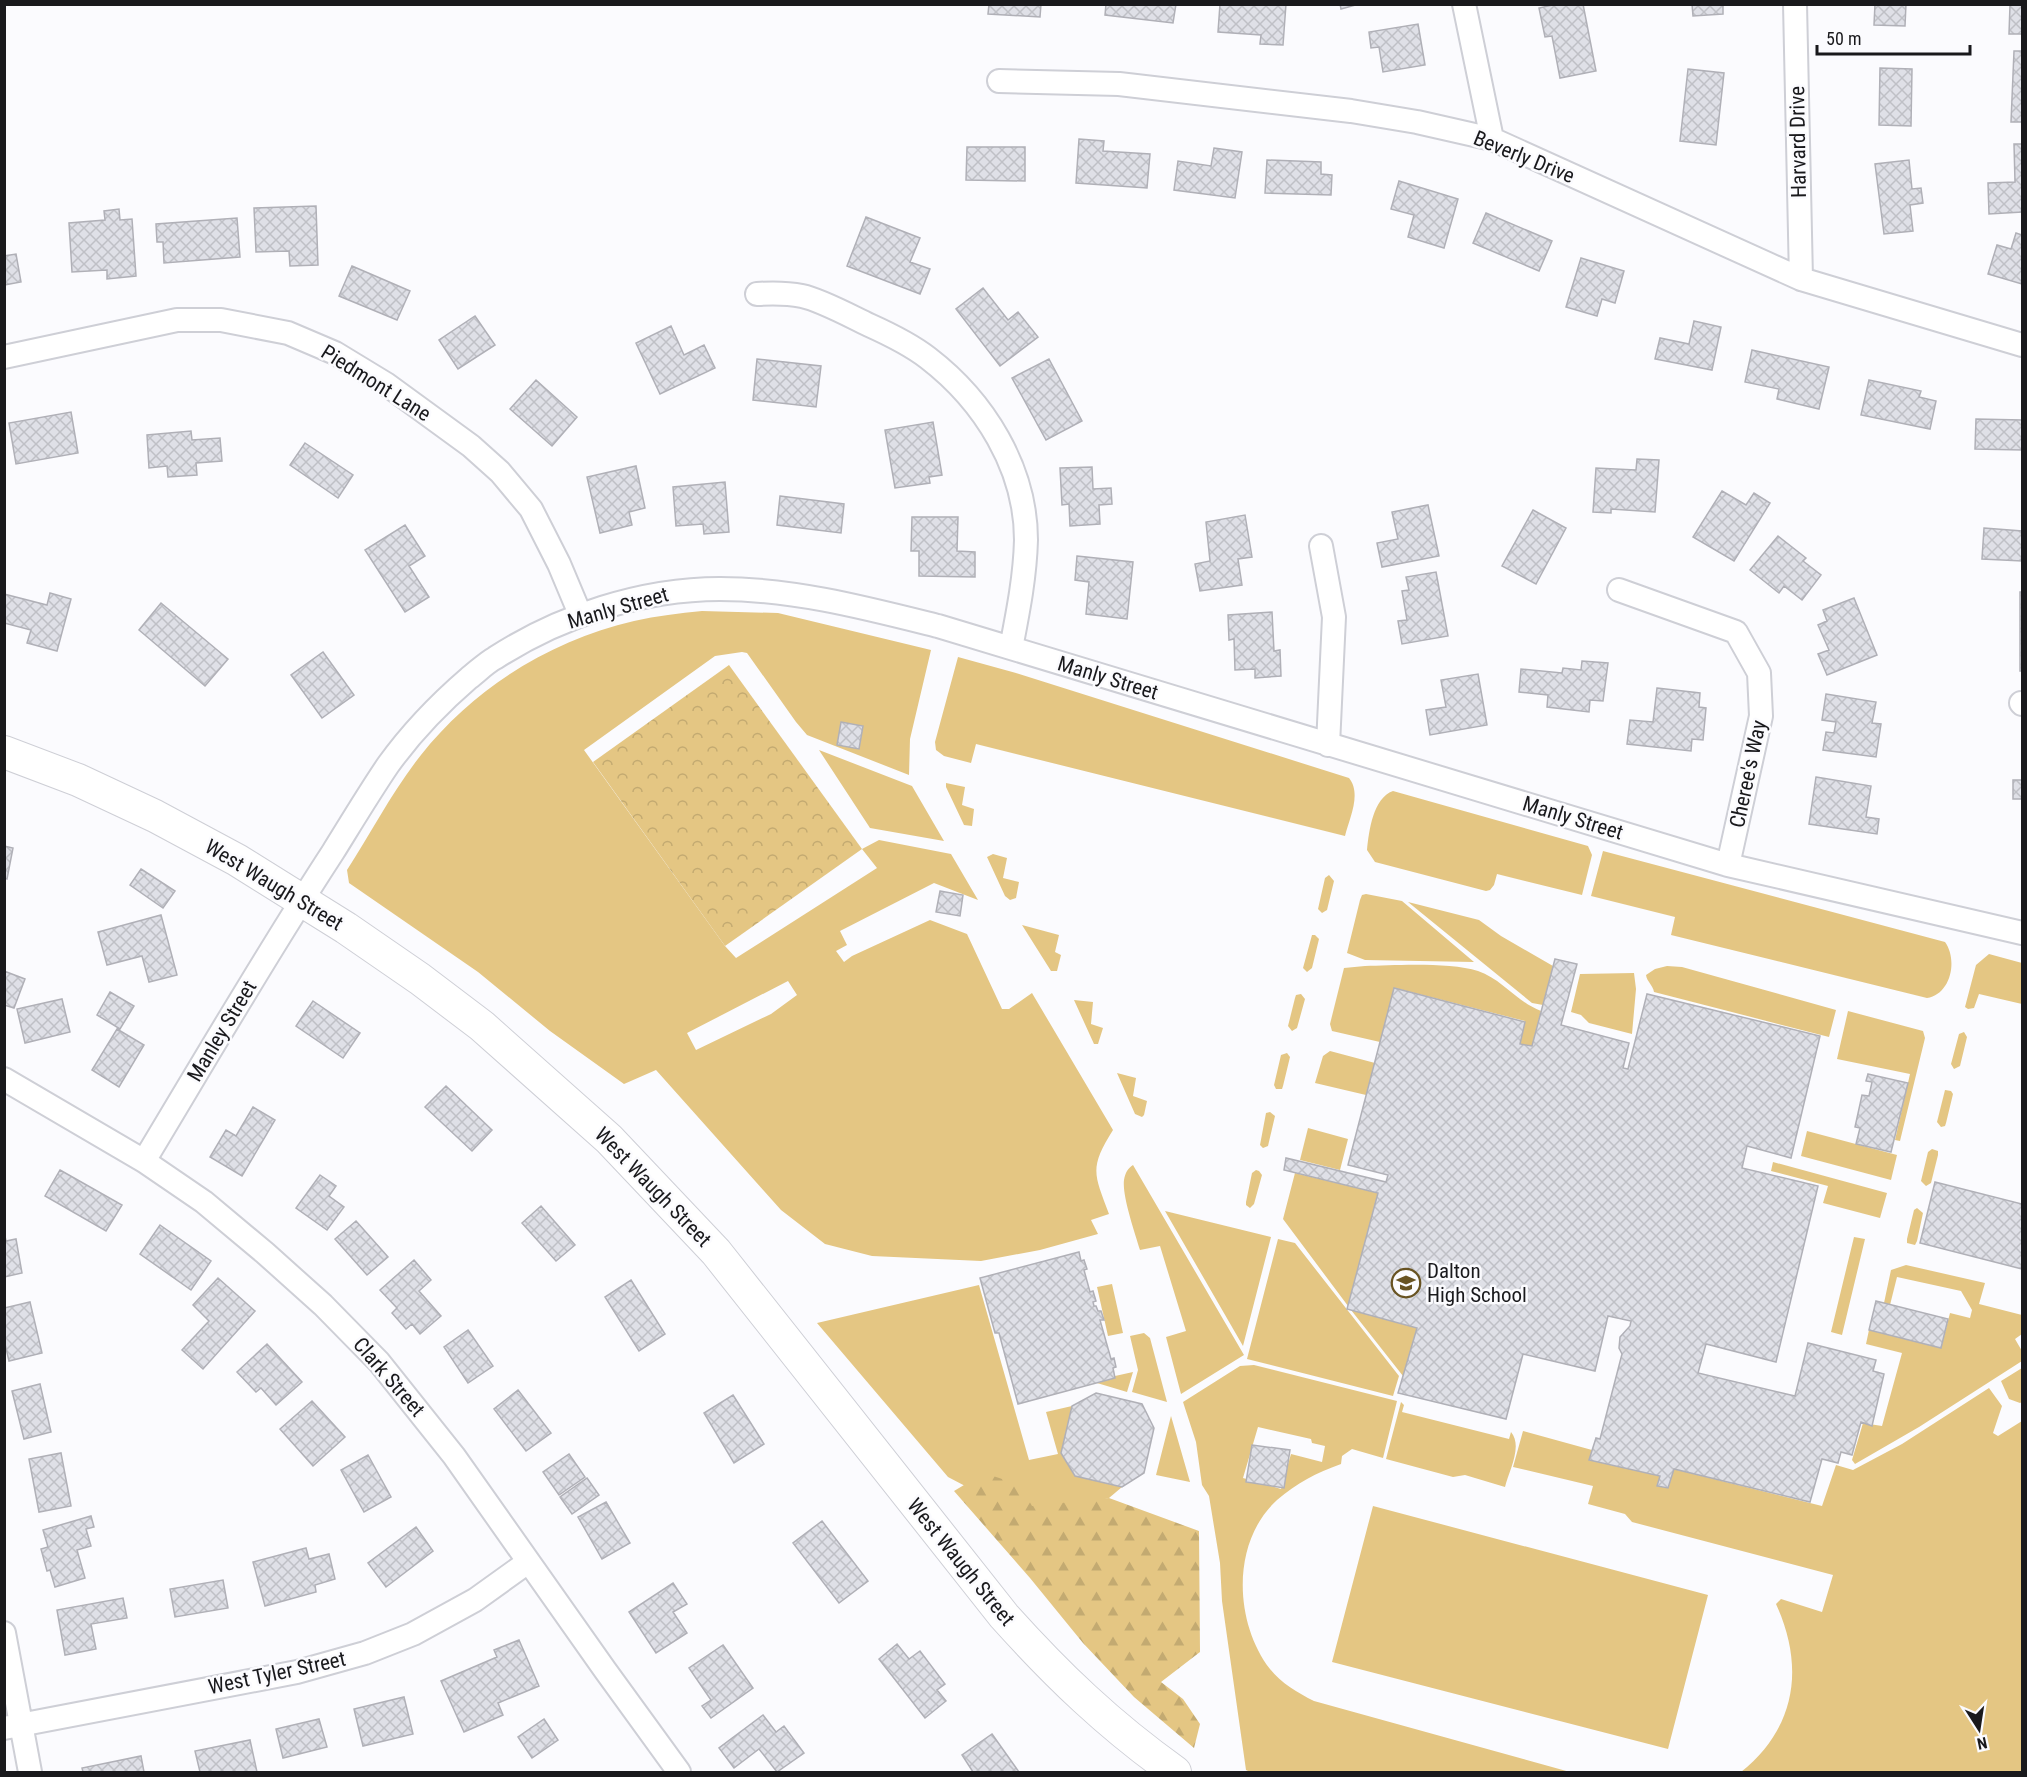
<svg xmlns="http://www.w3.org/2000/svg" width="2027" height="1777" viewBox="0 0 2027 1777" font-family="'Roboto Condensed',sans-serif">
  <defs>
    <pattern id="forest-firs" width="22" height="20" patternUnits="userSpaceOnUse" patternTransform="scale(1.5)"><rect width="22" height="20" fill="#e4c683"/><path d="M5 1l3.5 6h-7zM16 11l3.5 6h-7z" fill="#c3aa71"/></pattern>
    <pattern id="park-crowns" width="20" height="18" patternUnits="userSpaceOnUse" patternTransform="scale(1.5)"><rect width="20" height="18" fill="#e4c683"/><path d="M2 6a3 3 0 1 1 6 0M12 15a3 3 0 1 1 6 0" fill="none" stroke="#c3aa71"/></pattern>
    <pattern id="building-cross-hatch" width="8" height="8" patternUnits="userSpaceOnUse" patternTransform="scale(1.5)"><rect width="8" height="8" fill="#dfe0e7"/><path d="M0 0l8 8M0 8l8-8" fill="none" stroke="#bfc0c6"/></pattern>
  </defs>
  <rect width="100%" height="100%" fill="#fbfbfe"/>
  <!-- green -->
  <path fill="#e4c683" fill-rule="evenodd" d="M702 611 778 613 931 650 910 739 909 775 807 735 796 722 747 653 742 652 715 656 584 750 725 946 736 958 877 868 862 849 879 840 951 854 978 900 934 883 840 931 847 945 836 951 844 962 852 956 930 920 967 934 1002 1009H1009L1032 993 1113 1130C1089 1168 1094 1174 1109 1214L1091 1220 1098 1234 1040 1250 981 1261 872 1256 825 1244 781 1210 656 1070 624 1084 550 1031 478 972 349 883 347 870C371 833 393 790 421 755 474 688 551 640 634 621 657 616 679 613 702 611ZM788 981 797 995 771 1014 696 1050 687 1033Z
    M958 657 1016 673 1349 778C1362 794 1349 819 1345 836L976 744 971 763 944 756 936 750 935 742Z
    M819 750 912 786 944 841 870 828Z
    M946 783 965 787 962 805 974 809 972 826 964 825 946 787Z
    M1393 791 1588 846 1592 855 1582 895 1497 874 1494 885 1490 890 1486 891 1375 862 1367 850C1369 831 1373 798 1393 791Z
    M1603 851 1945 942C1958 960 1951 994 1927 998L1671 935 1675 917 1591 896Z
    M993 854 1007 858 1003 878 1019 882 1016 898 1010 900 1005 896 987 857Z
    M1329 875 1334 881 1327 910 1322 913 1318 909 1325 878Z
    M1366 894 1402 901 1474 962 1365 960 1347 953 1360 900 1362 895Z
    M1408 902 1479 920 1501 936 1553 966 1543 1005 1532 1003Z
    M1022 925 1059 935 1055 952 1061 955 1057 971H1051Z
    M1312 935H1315L1319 939 1312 968 1307 972 1303 968Z
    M1989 954 2022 963V1004L1979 994 1974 1008 1968 1009 1965 1007 1976 965Z
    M1365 966C1395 965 1450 962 1478 971 1502 979 1517 1002 1541 1011L1532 1046 1520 1044 1525 1021 1395 988 1380 1042 1332 1031 1330 1024 1344 968Z
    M1667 966 1682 967 1836 1010 1829 1037 1654 992C1653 985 1647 982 1646 975L1655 969Z
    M1634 973 1636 989 1632 1034 1589 1023 1581 1015 1571 1012 1580 974Z
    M1301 994 1305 999 1297 1028 1292 1031 1288 1026 1295 998 1296 995Z
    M1074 1000 1093 1002 1091 1024 1103 1028 1098 1044H1094Z
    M1848 1011 1923 1031 1925 1038 1900 1141 1895 1140 1910 1074 1837 1059Z
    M1964 1032 1967 1037 1960 1066 1954 1069 1951 1064 1959 1034Z
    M1330 1051 1375 1063 1366 1095 1315 1083 1323 1056Z
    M1287 1053 1290 1057 1283 1086 1282 1089H1276L1274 1085 1281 1055Z
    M1117 1073 1136 1078 1133 1096 1147 1101 1144 1115 1142 1117 1135 1114Z
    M1945 1090 1951 1091 1953 1094 1946 1123 1945 1126 1941 1127 1937 1122Z
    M1270 1112 1275 1116 1268 1146 1263 1148 1260 1145 1266 1113Z
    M1308 1128 1348 1139 1340 1170 1300 1160Z
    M1807 1131 1897 1155 1891 1180 1801 1156Z
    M1932 1149 1938 1151V1155L1931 1183 1926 1186 1921 1181 1928 1152Z
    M1773 1162 1887 1193 1880 1218 1823 1203 1828 1186 1771 1171Z
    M1133 1165 1244 1355 1181 1394 1166 1337 1186 1331 1160 1246 1140 1250C1135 1233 1122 1196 1124 1180 1125 1173 1128 1168 1133 1165Z
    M1256 1170 1259 1171 1262 1175 1254 1204 1250 1208 1246 1205V1202L1252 1173Z
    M1295 1173 1378 1193 1348 1306 1283 1219Z
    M1917 1208 1923 1213 1917 1241 1915 1245 1907 1243V1239L1914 1210Z
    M1165 1211 1271 1237 1243 1346Z
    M1854 1237 1865 1239 1842 1335 1831 1332Z
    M1278 1239 1295 1243 1399 1376 1393 1396 1247 1359Z
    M1906 1265 1985 1283 1979 1304 2022 1315V1334L2015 1339 2022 1351V1361L1919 1427 1855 1464 1852 1460 1863 1423 1882 1426 1902 1353 1866 1344 1869 1330 1941 1348 1950 1313 1970 1318 1972 1310 1961 1291 1897 1277 1890 1305 1884 1303 1891 1270Z
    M1112 1284 1123 1333 1108 1336 1097 1287Z
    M979 1285 1029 1460 1058 1454 1046 1412 1072 1406 1061 1453 1075 1476 1122 1487 1109 1498 1028 1519 948 1477 817 1323Z
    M1351 1310 1417 1328 1403 1376Z
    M1144 1333 1150 1338 1167 1402 1132 1392 1138 1370 1130 1336Z
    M1254 1365 1397 1401 1383 1458 1352 1449 1342 1456 1341 1464C1316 1473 1297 1483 1277 1500 1231 1542 1234 1622 1270 1669 1281 1683 1298 1693 1314 1701L1570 1772H1250L1246 1770 1222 1601 1220 1563 1209 1496 1202 1485 1196 1442 1183 1402 1240 1366ZM1258 1427 1311 1439 1312 1443 1325 1446 1322 1462 1291 1454 1281 1489 1243 1478Z
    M2022 1368V1402L2020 1403 2009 1399 2001 1381Z
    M1133 1372 1127 1392 1097 1383 1115 1378V1376Z
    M1989 1388 2002 1406 1993 1433 1998 1436 2022 1421V1772H1741C1796 1728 1805 1667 1776 1604L1781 1599 1822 1612 1833 1575 1632 1522 1625 1514 1588 1504 1593 1486 1513 1467 1523 1431 1592 1450 1589 1460 1660 1476 1658 1486 1668 1488 1674 1469 1822 1506 1836 1465 1853 1470 1902 1444Z
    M1401 1402 1404 1405 1402 1412 1509 1439 1511 1432C1523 1446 1509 1471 1505 1487L1465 1475 1453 1477 1386 1459Z
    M1171 1416 1190 1482 1156 1475Z
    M1373 1506 1708 1595 1668 1749 1332 1662Z"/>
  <!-- forest -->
  <path fill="url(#forest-firs)" d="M984 1473 1020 1485 1032 1506 1109 1498 1199 1531 1200 1652 1161 1682 1183 1699 1200 1724 1194 1748 1134 1697 1083 1643 1030 1578 954 1491Z"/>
  <!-- park -->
  <path fill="url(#park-crowns)" d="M729 665 862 849 725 946 593 762Z"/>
  <!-- building -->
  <path fill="url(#building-cross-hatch)" stroke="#b0b0b7" stroke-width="1.5" d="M989 4H1041L1040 17 988 14Z
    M1106 4H1176L1173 23 1105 15Z
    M1220 4H1286L1283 45 1260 44 1261 35 1218 32Z
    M1340 4H1359L1341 9Z
    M1557 4H1583L1596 71 1560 78 1552 36 1545 37 1539 8Z
    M1692 4H1723V14L1693 16Z
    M1875 4H1906L1905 26 1874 25Z
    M2022 4V34H2009L2010 5Z
    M1418 24 1425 65 1383 72 1379 47 1371 48 1369 32Z
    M2014 51H2022V122H2011Z
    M1880 68 1912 69 1911 126 1879 125Z
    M1688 69 1724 73 1716 145 1680 141Z
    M1079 139 1104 141 1103 151 1150 154 1147 188 1076 183Z
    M2014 144H2022V212L1989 214 1988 183 2015 182Z
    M967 147H1025V181L966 180Z
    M1214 148 1242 152 1235 198 1174 190 1178 161 1211 166Z
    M1267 160 1321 162V174L1332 175 1331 195 1265 193Z
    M1909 160 1912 189 1921 188 1923 203 1910 205 1913 231 1884 234 1875 164Z
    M1399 181 1458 199 1444 248 1408 237 1414 215 1391 209Z
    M316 206 318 265 290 266 289 251 256 252 254 208Z
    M119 209 120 220 132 219 136 276 107 279V270L72 272 69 223 105 220 104 211Z
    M1486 213 1552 241 1539 271 1473 243Z
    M866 217 920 238 910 262 930 269 920 294 847 266Z
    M237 218 240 257 164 263 163 242H157L156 224Z
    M2016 233 2022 235V284L1988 274 1997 245 2011 249Z
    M16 254 21 282 4 285V256Z
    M1581 258 1624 271 1615 303 1602 299 1597 316 1566 307Z
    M352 266 410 291 397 320 339 296Z
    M983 288 1008 320 1018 312 1038 337 1000 366 956 309Z
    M475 316 495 345 458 369 439 340Z
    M1694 321 1721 327 1712 370 1655 359 1660 338 1689 344Z
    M671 326 684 355 704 345 715 368 660 394 636 343Z
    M1752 350 1829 367 1819 409 1777 399 1779 389 1745 382Z
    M757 359 821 366 816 407 753 400Z
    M1049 359 1082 421 1046 440 1012 378Z
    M536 380 577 417 552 446 510 409Z
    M1869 380 1921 391 1919 397 1936 401 1930 429 1861 415Z
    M71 412 78 453 16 464 9 423Z
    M1976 419 2022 420V450L1975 449Z
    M933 422 942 475 929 477 930 483 895 488 885 430Z
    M191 431 192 440 220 438 222 461 196 463 197 475 168 477 167 466 149 468 147 435Z
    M305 443 353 475 338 498 290 465Z
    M1637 459 1659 460 1655 512 1611 509V513L1593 512 1596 468 1636 470Z
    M636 466 645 508 629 512 632 525 600 533 587 477Z
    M1092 467 1093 489 1111 488 1112 504 1099 505 1100 524 1070 526 1069 504 1062 505 1060 468Z
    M725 482 729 532 704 534 703 524 676 526 673 487Z
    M1722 491 1746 505 1754 493 1770 503 1734 561 1693 537Z
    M780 496 844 504 841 533 777 525Z
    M1428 505 1439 556 1382 567 1377 543 1398 539 1392 512Z
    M1533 510 1566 528 1536 584 1502 566Z
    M1245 515 1252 557 1238 559 1242 585 1200 591 1195 564 1210 561 1206 522Z
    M912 517H958L957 551 975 552V577L919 576V551H911Z
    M405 525 425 556 409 566 429 597 405 612 365 550Z
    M1984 528 2022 531V561L1982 559Z
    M1778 536 1806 558 1803 561 1821 575 1802 600 1784 586 1779 593 1750 570Z
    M1077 556 1133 562 1127 619 1086 614 1089 582 1075 580Z
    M1436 572 1448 636 1402 644 1398 621 1407 620 1402 591 1409 590 1406 577Z
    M2020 592H2022V671H2020Z
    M50 593 71 599 57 651 27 643 31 630 4 623V594L47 605Z
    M1854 598 1877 655 1827 675 1818 654 1829 650 1818 625 1827 621 1823 610Z
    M161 603 228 659 205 686 139 630Z
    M1272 612 1274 651 1280 650 1281 676 1255 678V669L1235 670 1234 639 1229 640 1228 615Z
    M323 652 354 695 322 718 291 675Z
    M1582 661 1608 663 1603 701 1590 700 1589 712 1547 707 1548 695 1519 692 1521 669 1562 673 1563 668 1581 670Z
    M1478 674 1487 725 1430 735 1426 710 1446 707 1441 680Z
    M1657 688 1700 693 1699 707 1706 708 1703 740 1692 739 1691 751 1627 744 1630 720 1653 722Z
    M1826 694 1876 702 1872 723 1881 724 1876 757 1823 750 1826 732 1834 733 1836 722 1822 720Z
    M841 722 863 726 859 749 837 745Z
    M1816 777 1871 786 1866 817 1879 819 1877 834 1809 824Z
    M2013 780H2022V834V799H2013Z
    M4 846 13 848 7 879 4 878Z
    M141 869 175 891 163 908 130 885Z
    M940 891 963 895 960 916 936 912Z
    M161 915 177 975 149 982 142 956 107 965 98 932Z
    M1555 959 1577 964 1561 1025 1629 1043 1623 1068 1628 1069 1647 994 1820 1036 1791 1158 1747 1146 1742 1168 1818 1186 1776 1362 1706 1344 1698 1373 1795 1396 1808 1343 1876 1360 1873 1371 1884 1374 1872 1426 1861 1422 1852 1455 1841 1452 1838 1463 1822 1459 1810 1502 1674 1469 1668 1488 1657 1486 1660 1476 1589 1460 1596 1438 1600 1439 1622 1354 1619 1348 1620 1337 1630 1326 1631 1321 1608 1316 1595 1371 1523 1354 1506 1419 1398 1393 1417 1328 1347 1309 1378 1193 1284 1170 1286 1158 1386 1182 1388 1175 1348 1165 1394 988 1525 1022 1520 1044 1532 1046Z
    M4 971 25 979 14 1008 4 1005Z
    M110 992 134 1006 120 1029 97 1015Z
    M62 999 70 1032 25 1043 17 1009Z
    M313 1001 360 1033 343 1058 296 1026Z
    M117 1029 144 1045 119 1087 92 1070Z
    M1868 1074 1908 1083 1891 1152 1856 1144 1860 1128 1855 1127 1862 1095 1869 1096 1872 1082 1866 1081Z
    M446 1086 492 1130 472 1151 425 1107Z
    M253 1107 275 1120 242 1176 210 1157 226 1130 236 1136Z
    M60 1170 122 1205 106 1231 45 1196Z
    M320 1175 336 1186 329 1196 344 1207 327 1230 296 1208Z
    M1935 1182 2022 1204V1269L1920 1243Z
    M541 1206 575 1245 556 1261 522 1223Z
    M356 1221 388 1257 367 1275 335 1239Z
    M160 1225 211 1261 191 1290 140 1254Z
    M4 1232 6 1241 16 1239 22 1273 4 1277Z
    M1079 1252 1081 1261 1084 1260 1087 1269 1084 1270 1090 1292 1093 1291 1096 1301 1093 1302 1094 1306H1096L1098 1311H1101L1104 1320H1100L1111 1359 1114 1358 1116 1367 1113 1368 1115 1378 1018 1404 999 1333H995L980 1278Z
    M414 1260 431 1280 419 1291 441 1316 420 1334 412 1324 406 1329 392 1313 397 1308 380 1290Z
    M218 1278 255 1311 203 1369 182 1350 209 1321 193 1305Z
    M631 1280 665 1334 639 1351 605 1297Z
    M1876 1301 1948 1319 1941 1348 1869 1330Z
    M30 1302 42 1353 9 1361 4 1340V1308Z
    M468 1330 493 1366 468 1383 444 1347Z
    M267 1344 302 1382 276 1405 261 1388 256 1392 237 1372Z
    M40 1384 51 1432 24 1439 12 1391Z
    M518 1390 551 1433 526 1451 494 1409Z
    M1096 1393 1142 1404 1154 1428 1144 1473 1122 1487 1075 1476 1061 1453 1072 1406Z
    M733 1395 764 1444 734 1463 704 1413Z
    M312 1401 345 1437 313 1466 280 1429Z
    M1252 1445 1290 1450 1284 1488 1246 1482Z
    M61 1453 71 1506 39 1512 29 1459Z
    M569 1454 585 1477 559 1495 543 1472Z
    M368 1455 391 1497 364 1512 341 1470Z
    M587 1478 599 1495 572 1514 560 1497Z
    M606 1502 630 1543 602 1559 578 1517Z
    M91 1516 94 1527 86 1529 91 1546 77 1550 85 1578 55 1587 50 1570 47 1571 41 1549 48 1547 43 1530Z
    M822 1521 868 1581 839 1603 793 1543Z
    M416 1527 433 1551 386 1587 368 1563Z
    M306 1548 309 1559 329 1554 335 1579 315 1585 316 1592 265 1606 253 1562Z
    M223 1580 228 1608 175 1617 170 1589Z
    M673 1583 687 1604 673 1612 687 1633 656 1653 629 1612Z
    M123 1598 127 1618 91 1624 96 1649 65 1655 57 1610Z
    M519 1640 539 1686 498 1703 503 1715 464 1732 441 1681 497 1657 494 1650Z
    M897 1644 909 1659 920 1651 945 1684 937 1690 946 1701 925 1718 879 1659Z
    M723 1645 753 1688 711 1718 702 1706 711 1700 689 1668Z
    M404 1697 413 1734 363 1746 354 1709Z
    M763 1715 776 1732 784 1726 804 1753 777 1772 759 1749 734 1768 719 1748Z
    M319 1719 327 1747 283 1758 276 1729Z
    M544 1719 558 1740 532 1758 518 1737Z
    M992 1734 1019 1772H973L962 1755Z
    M250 1740 257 1772H200L195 1751Z
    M141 1756 144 1772H83L82 1768Z"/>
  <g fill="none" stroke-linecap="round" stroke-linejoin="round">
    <!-- street casing -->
    <g stroke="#cecfd6" stroke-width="26">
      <path id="street" d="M1464 4 1492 139
        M1795 4 1801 279
        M999 81 1119 84 1351 111 1417 122 1492 139 1801 279 2022 345
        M757 294C772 293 787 293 802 296 821 300 850 316 869 325 889 334 910 344 928 358 984 401 1026 468 1026 540 1025 577 1018 612 1011 648
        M4 357 177 320H221L288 333 335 353 386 384 471 446 500 472 531 509 559 564 580 614
        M1321 546 1334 617 1328 745
        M1619 590 1736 632 1759 673 1761 716 1728 865
        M2021 703 2022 704
        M4 1079 144 1161 204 1202 265 1253 323 1305 379 1362 454 1456 605 1670 679 1772
        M144 1161C206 1058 267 953 333 852 351 823 369 793 388 765 411 733 440 703 469 678 478 671 486 663 495 658 560 616 642 589 720 589 794 589 866 608 938 626L1728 865 2022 933
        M4 1633 30 1772
        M4 1728 297 1672 365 1653 413 1634 475 1600 528 1562"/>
    </g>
    <!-- secondary casing -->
    <g stroke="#cecfd6" stroke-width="34">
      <path id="secondary" d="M4 752 78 780 155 816 237 860 346 928 420 979 482 1026 609 1139 716 1252 1004 1616C1058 1676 1109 1725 1175 1772"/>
    </g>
    <!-- street -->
    <use href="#street" stroke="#fff" stroke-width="22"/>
    <!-- secondary -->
    <use href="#secondary" stroke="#fff" stroke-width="32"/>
  </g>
  <!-- icons -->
  <defs>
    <g id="school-ring" transform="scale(1.5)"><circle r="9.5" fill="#fbfbfe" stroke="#685322" stroke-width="1.5"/><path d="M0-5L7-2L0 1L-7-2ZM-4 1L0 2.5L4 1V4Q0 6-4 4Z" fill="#685322"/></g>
  </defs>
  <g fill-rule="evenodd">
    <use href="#school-ring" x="1406" y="1283"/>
  </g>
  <g text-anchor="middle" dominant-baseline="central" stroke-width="5" stroke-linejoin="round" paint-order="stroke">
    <!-- street labels -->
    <g font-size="21" fill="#19191c" stroke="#fbfbfe">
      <text transform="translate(1798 142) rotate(-91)">Harvard Drive</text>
      <text transform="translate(1524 157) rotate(22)">Beverly Drive</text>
      <text transform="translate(376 383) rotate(32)">Piedmont Lane</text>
      <text transform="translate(618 608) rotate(-16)">Manly Street</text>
      <text transform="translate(1108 678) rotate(17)">Manly Street</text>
      <text transform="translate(1748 774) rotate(-78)">Cheree's Way</text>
      <text transform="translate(1573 818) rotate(17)">Manly Street</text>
      <text transform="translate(274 885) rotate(31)">West Waugh Street</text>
      <text transform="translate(222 1031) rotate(-59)">Manley Street</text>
      <text transform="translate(653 1187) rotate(46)">West Waugh Street</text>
      <text transform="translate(389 1377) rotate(49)">Clark Street</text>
      <text transform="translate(961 1562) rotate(51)">West Waugh Street</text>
      <text transform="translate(277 1673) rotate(-12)">West Tyler Street</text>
    </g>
    <!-- poi labels -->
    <g font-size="21" fill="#19191c" stroke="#fbfbfe" text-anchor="start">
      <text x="1427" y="1271">Dalton<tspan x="1427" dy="24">High School</tspan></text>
    </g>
  </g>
  <!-- border -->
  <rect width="2027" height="1777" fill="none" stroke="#19191c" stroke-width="12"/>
  <!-- north arrow -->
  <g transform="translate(1979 1729) rotate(168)" stroke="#fbfbfe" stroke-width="4.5" paint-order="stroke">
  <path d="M0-4.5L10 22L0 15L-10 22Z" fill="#19191c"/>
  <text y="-9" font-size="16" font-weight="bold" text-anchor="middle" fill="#19191c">N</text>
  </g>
  <!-- scale -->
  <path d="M1817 45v9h153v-9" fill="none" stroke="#19191c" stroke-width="3"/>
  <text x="1826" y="45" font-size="18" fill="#19191c" stroke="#fbfbfe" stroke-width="4.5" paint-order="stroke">50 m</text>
</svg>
